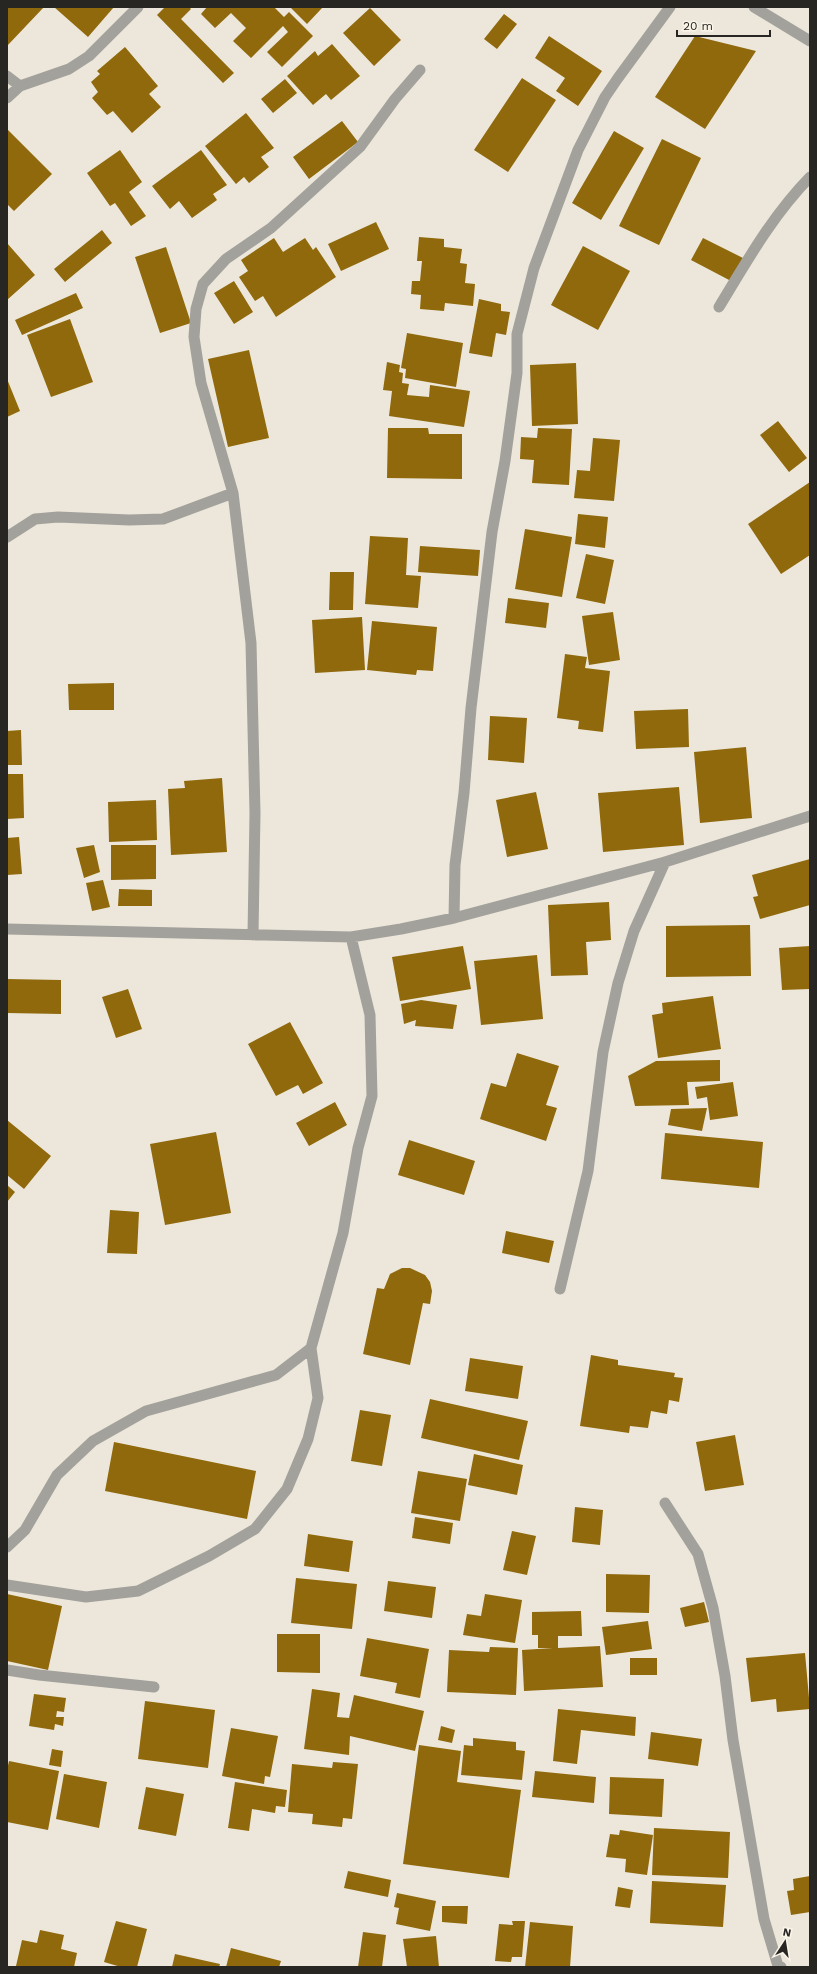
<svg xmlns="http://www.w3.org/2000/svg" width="817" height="1974" viewBox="0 0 817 1974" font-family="'Work Sans',sans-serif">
  <rect width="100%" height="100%" fill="#ede7db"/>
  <!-- building -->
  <path fill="#8f690b" d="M7 7H44L7 46Z
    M54 7H114L88 37Z
    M165 7H189L191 9 181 19 234 73 223 83 157 15Z
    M207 7H274L284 17 289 12 313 36 282 67 267 52 288 32 283 26 251 58 233 41 246 28 231 13 215 28 201 14Z
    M290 7H323L307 24Z
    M370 8 401 40 374 66 343 33Z
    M504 14 517 24 497 49 484 39Z
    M549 36 602 71 578 106 556 91 565 78 535 58Z
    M695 36 756 51 705 129 655 97Z
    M332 44 360 76 331 100 326 94 313 105 287 76 315 51 318 56Z
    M125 47 158 86 149 94 161 107 132 133 113 111 107 115 92 98 98 92 91 82 100 74 97 71Z
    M522 78 556 100 508 172 474 150Z
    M285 79 297 93 273 113 261 99Z
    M246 113 274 148 261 157 269 167 249 183 244 177 236 184 205 146Z
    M342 121 358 142 309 179 293 157Z
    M7 129 52 174 14 211 7 204Z
    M614 131 644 148 601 220 572 203Z
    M662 139 701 158 659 245 619 226Z
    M120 150 142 182 129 192 146 216 131 226 115 203 110 206 87 173Z
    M201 150 227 185 213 194 217 200 192 218 179 201 170 209 152 186Z
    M376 222 389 249 341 271 328 244Z
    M102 230 112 243 65 282 54 269Z
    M419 237 444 239V247L462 249 460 263 467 264 465 283 475 284 473 306 445 303 444 311 420 309 421 295 411 294 412 281H420L422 261H417Z
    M274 238 283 252 305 238 313 250 316 247 336 277 276 317 263 296 255 301 239 277 248 271 241 260Z
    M703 238 743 258 731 281 691 260Z
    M7 243 35 275 7 300Z
    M583 246 630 271 598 330 551 305Z
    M166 247 191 323 160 333 135 257Z
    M234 281 253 312 234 324 214 293Z
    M76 293 83 308 22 335 15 320Z
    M479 299 501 304V311L510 312 506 335 496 333 492 357 469 353Z
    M70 319 93 382 51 397 27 335Z
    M407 333 463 343 456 387 405 378 406 369 401 368Z
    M249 350 269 438 228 447 208 359Z
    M387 362 400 365 399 372 403 373 402 383 409 384 407 395 429 397 430 385 470 391 464 427 389 416 392 391 383 390Z
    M576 363 578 424 532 426 530 365Z
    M7 379 20 411 7 417Z
    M778 421 807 458 789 472 760 435Z
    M388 428H428L429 434H462V479L387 478Z
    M538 428 572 429 569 485 532 483 534 460 520 459 521 437 537 438Z
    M593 438 620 440 614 501 574 498 577 470 590 471Z
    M810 482V555L781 574 748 524Z
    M578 514 608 517 605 548 575 544Z
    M525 529 572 537 562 597 515 589Z
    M370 536 408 538 406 575 421 576 418 608 365 604Z
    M420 546 480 550 478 576 418 572Z
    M586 554 614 560 605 604 576 598Z
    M330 572H354L353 610H329Z
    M508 598 549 603 546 628 505 623Z
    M613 612 620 660 589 665 582 616Z
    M362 617 365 670 315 673 312 620Z
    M372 621 437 627 433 671 417 670 416 675 367 670Z
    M565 654 587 657 585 668 610 671 603 732 578 729 579 721 557 718Z
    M114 683V710H69L68 684Z
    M688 709 689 747 636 749 634 711Z
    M490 716 527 718 524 763 488 760Z
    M21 730 22 765H7V731Z
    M746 747 752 818 700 823 694 752Z
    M7 774H23L24 818 7 819Z
    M222 778 227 852 171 855 168 789 185 788 184 781Z
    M679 787 684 845 603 852 598 793Z
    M536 792 548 849 507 857 496 800Z
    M156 800 157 840 109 842 108 802Z
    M19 837 22 874 7 875V838Z
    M94 845 100 872 84 878 76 848Z
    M111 845H156V879L111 880Z
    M810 859V905L760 919 753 897 758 896 752 875Z
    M103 880 110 907 92 911 86 883Z
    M119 889 152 890V906H118Z
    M609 902 611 940 586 942 588 975 551 976 548 905Z
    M750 925 751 976 666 977V926Z
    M463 946 471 989 400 1001 392 957Z
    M810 946V989L782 990 779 948Z
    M537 955 543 1019 481 1025 474 961Z
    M7 979 61 980V1014L7 1013Z
    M128 989 142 1029 116 1038 102 997Z
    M713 996 721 1049 658 1058 652 1015 663 1013 662 1003Z
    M421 1000 457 1005 453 1029 415 1026 416 1020 404 1024 401 1004Z
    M290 1022 323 1083 303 1094 298 1085 276 1096 248 1044Z
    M517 1053 559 1066 546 1105 557 1108 546 1141 480 1119 491 1083 506 1087Z
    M720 1060V1081L687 1082 689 1105 635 1106 628 1076 656 1061Z
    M733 1082 738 1116 710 1120 707 1097 697 1099 695 1087Z
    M335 1102 347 1125 309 1146 296 1123Z
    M707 1108 702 1131 668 1125 671 1109Z
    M7 1120 51 1156 24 1189 7 1175Z
    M216 1132 231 1213 165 1225 150 1144Z
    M665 1133 763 1142 759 1188 661 1179Z
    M409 1140 475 1161 464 1195 398 1175Z
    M7 1185 15 1192 7 1202Z
    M110 1210 139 1212 137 1254 107 1253Z
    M506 1231 554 1241 549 1263 502 1253Z
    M402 1268H410L425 1275 430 1282 432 1291 430 1304 423 1303 410 1365 363 1354 377 1288 384 1289 390 1274Z
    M591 1355 618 1360V1365L675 1373 674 1377 683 1378 679 1402 669 1400 667 1414 651 1411 648 1428 630 1426 629 1433 580 1426Z
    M470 1358 523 1366 518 1399 465 1391Z
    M430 1399 528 1421 519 1460 421 1438Z
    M360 1410 391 1415 382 1466 351 1461Z
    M735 1435 744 1485 705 1491 696 1442Z
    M114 1442 256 1471 247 1519 105 1491Z
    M474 1454 523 1465 517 1495 468 1485Z
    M418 1471 467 1479 460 1521 411 1513Z
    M575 1507 603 1510 600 1545 572 1542Z
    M415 1517 453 1523 450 1544 412 1538Z
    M512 1531 536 1536 527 1575 503 1570Z
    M308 1534 353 1541 349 1572 304 1566Z
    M606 1574 650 1575 649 1613 606 1612Z
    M296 1578 357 1584 352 1629 291 1623Z
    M388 1581 436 1587 432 1618 384 1611Z
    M7 1594 62 1606 48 1670 7 1661Z
    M485 1594 522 1600 515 1643 463 1635 467 1614 481 1616Z
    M704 1602 709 1622 685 1627 680 1608Z
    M581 1611 582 1636H558V1648L600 1646 603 1687 524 1691 522 1650 553 1648H538V1635H532V1612Z
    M648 1621 652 1649 606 1655 602 1627Z
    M277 1634H320V1673L277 1672Z
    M367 1638 429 1649 420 1698 395 1693 397 1683 360 1676Z
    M490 1647 518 1648 516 1695 447 1692 449 1650 489 1652Z
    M805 1653 810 1709 777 1712 776 1699 751 1702 746 1658Z
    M630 1658H657V1675H630Z
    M312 1689 340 1693 337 1717 349 1718 354 1695 424 1711 415 1751 350 1736 349 1755 304 1749Z
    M34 1694 66 1698 64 1712 57 1711 56 1717H64L63 1726 55 1724 54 1730 29 1726Z
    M145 1701 215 1710 208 1768 138 1759Z
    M558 1709 636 1717 635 1736 581 1730 577 1764 553 1761Z
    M441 1726 455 1730 452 1743 438 1740Z
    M231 1728 278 1736 270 1777 265 1776 264 1784 222 1776Z
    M651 1732 702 1739 698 1766 648 1759Z
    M473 1738 516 1742V1750L525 1751 522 1780 461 1775 464 1745 473 1746Z
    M419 1745 461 1751 457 1782 521 1790 509 1878 403 1864Z
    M52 1749 63 1751 61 1767 49 1765Z
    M9 1761 59 1771 48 1830 7 1822V1770Z
    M333 1762 358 1764 352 1819 343 1818 342 1827 312 1824 313 1814 288 1812 292 1764 332 1768Z
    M535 1771 596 1777 594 1803 532 1797Z
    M64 1774 107 1782 99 1828 56 1819Z
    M610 1777 664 1779 662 1817 609 1814Z
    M235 1782 287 1790 285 1807 276 1806 275 1813 252 1809 249 1831 228 1828Z
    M146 1787 184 1794 176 1836 138 1829Z
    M654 1828 730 1832 728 1878 652 1875Z
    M620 1830 653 1835 647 1875 625 1872 626 1859 606 1857 610 1834 619 1835Z
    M348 1871 391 1880 388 1897 344 1888Z
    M810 1876V1912L791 1915 787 1891 794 1890 793 1879Z
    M652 1881 726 1885 723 1927 650 1923Z
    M618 1887 633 1890 630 1908 615 1906Z
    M397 1893 436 1901 430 1931 396 1924 399 1908 394 1907Z
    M442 1906H468L467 1924 442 1922Z
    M116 1921 147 1929 137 1967H121L104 1962Z
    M512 1921H525L522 1957H512L511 1962 495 1961 499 1924 513 1925Z
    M530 1922 573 1926 570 1967H525Z
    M40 1930 64 1935 61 1949 77 1953 74 1967 16 1966 22 1940 37 1943Z
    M363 1932 386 1935 382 1967H358Z
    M436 1936 439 1967H407L403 1939Z
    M231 1948 281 1961 279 1967H226Z
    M175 1954 220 1964 219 1967H172Z"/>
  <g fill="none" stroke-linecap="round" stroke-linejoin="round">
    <!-- minor -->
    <path stroke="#a3a19c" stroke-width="11" d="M754 7 810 41
      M7 76 20 86
      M7 98 20 86 69 69 89 56 138 7
      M719 307C747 261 772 216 810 177
      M7 537 35 519 58 517 129 520 163 519 233 493
      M454 918 455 865 464 793 471 708 492 532 505 461 517 373V334L534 268 578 150 605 97 618 78 670 7
      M7 929 351 937 401 929 454 918 665 862 810 816
      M253 935 255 813 251 643 233 493 201 383 194 337 196 309 203 284 226 259 271 228 360 147 395 99 420 70
      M560 1289 588 1171 603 1052 618 983 634 931 665 862
      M665 1503 698 1554 713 1608 725 1676 733 1740 764 1919 778 1966 781 1967
      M7 1547 25 1530 57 1475 93 1441 146 1411 276 1375 311 1348
      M7 1585 86 1597 138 1591 209 1556 255 1529 287 1489 308 1439 318 1398 311 1348 343 1233 358 1148 372 1096 370 1015 351 937
      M7 1670 39 1675 154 1687"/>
  </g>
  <!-- border -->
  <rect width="817" height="1974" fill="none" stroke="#282622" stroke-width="16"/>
  <!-- north arrow -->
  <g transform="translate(785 1942) rotate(12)" stroke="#faf4e9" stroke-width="3" paint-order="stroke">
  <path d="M0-3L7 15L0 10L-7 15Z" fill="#282622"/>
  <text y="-6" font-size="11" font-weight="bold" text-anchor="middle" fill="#282622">N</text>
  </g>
  <!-- scale -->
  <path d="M677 30v6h93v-6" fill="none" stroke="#282622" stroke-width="2"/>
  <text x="683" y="30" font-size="12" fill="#282622" stroke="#faf4e9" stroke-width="3" paint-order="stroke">20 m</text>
</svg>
